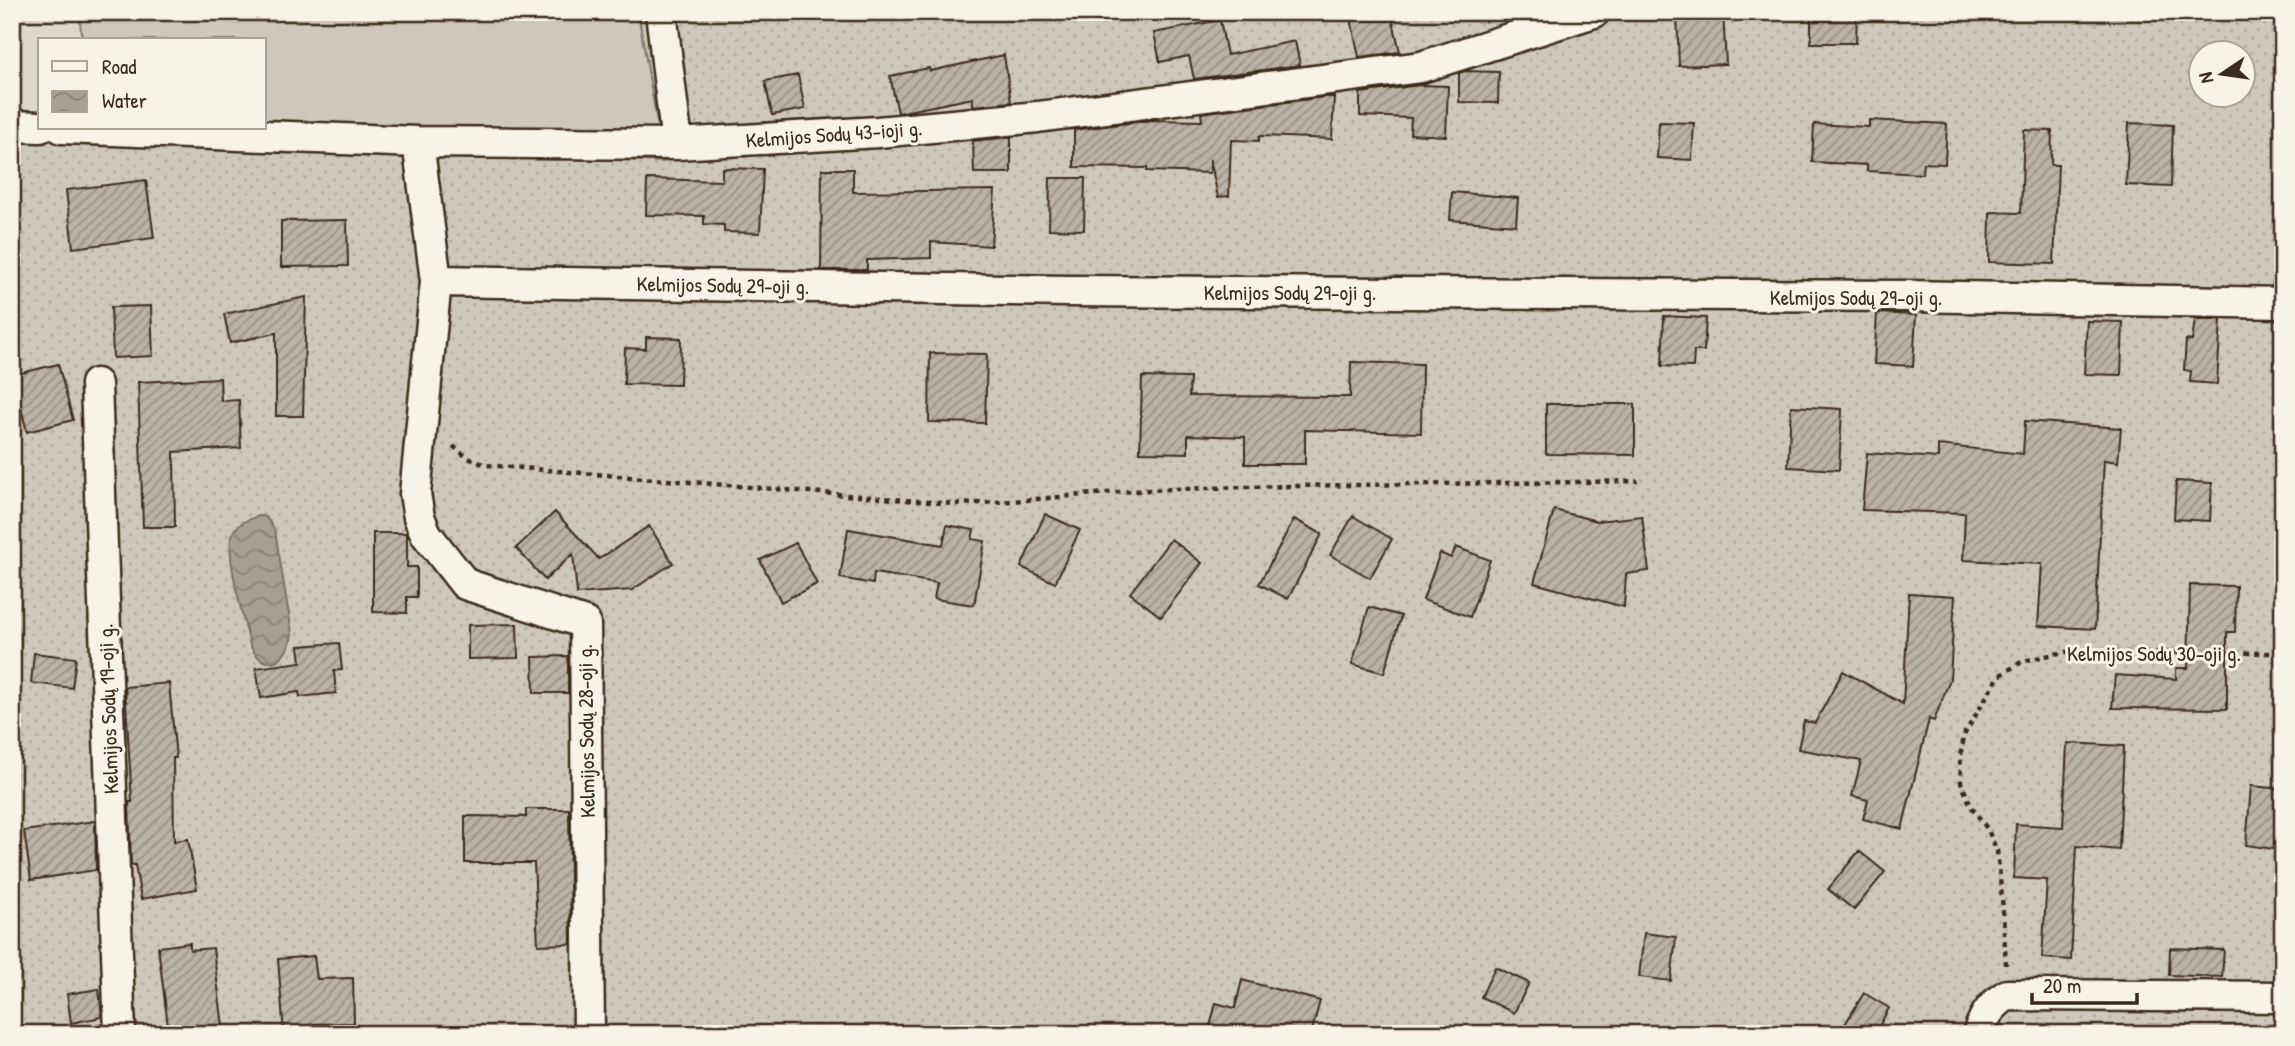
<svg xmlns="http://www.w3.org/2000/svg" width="2295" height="1046" viewBox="0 0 2295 1046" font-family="'Patrick Hand',sans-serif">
  <defs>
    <pattern id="garden-dots" width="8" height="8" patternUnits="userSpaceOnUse" patternTransform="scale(1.75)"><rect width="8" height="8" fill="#cec8bc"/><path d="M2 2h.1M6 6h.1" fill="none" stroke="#b2aca1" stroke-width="1.8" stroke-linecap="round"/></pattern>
    <pattern id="water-waves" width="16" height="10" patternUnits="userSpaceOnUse" patternTransform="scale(1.75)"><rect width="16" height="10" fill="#a89f93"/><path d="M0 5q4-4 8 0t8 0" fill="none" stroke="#8a8277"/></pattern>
    <pattern id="building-hatch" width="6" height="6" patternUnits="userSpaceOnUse" patternTransform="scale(1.75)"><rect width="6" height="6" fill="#bab2a7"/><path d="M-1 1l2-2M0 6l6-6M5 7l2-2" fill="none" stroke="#989187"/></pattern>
  </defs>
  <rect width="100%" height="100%" fill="#ece7dc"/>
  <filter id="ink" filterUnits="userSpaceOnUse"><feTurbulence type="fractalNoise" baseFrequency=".0143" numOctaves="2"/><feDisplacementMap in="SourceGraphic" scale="14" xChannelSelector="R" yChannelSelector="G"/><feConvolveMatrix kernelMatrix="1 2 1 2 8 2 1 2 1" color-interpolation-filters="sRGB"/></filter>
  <g filter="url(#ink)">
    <!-- built -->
    <path fill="#ddd7cc" d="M12 12H79L82 40H40V128L92 137 12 143Z"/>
    <!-- grass -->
    <path fill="#cec8bc" stroke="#84796d" stroke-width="2" d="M79 12H638L664 162 92 137 264 128V40H82Z"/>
    <!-- garden -->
    <path fill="url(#garden-dots)" stroke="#84796d" stroke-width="2" fill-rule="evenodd" d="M638 12H2283V1034H12V143L92 137 664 162ZM2200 52H2242V94H2200Z"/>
    <!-- water -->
    <path fill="url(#water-waves)" stroke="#7c7064" stroke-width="2" d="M259 516 266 517 275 531 292 633C289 661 265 676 250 645 245 624 223 549 233 533 238 523 249 519 259 516Z"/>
    <!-- building -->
    <path fill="url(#building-hatch)" stroke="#3b2a1e" stroke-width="2" d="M1356 12H1391L1400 52 1359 57 1351 19 1357 18Z
      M1677 12H1723L1726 64 1679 66Z
      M1811 12H1857L1856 43H1811Z
      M1220 20 1227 55 1295 41 1300 65 1194 79 1189 56 1160 62 1154 33Z
      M1004 55 1011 102 973 106V98L898 113 890 76 929 68 930 71Z
      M1465 71 1499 72 1498 103 1459 102V73Z
      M798 75 805 109 772 115 765 81Z
      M1420 85 1448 86 1446 136 1410 134 1411 118 1360 116V93Z
      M1325 97H1334L1332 139 1259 136V141L1231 140 1229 196 1218 197 1210 159V173L1147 171V168L1074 167V130L1152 120 1202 121 1201 113Z
      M1869 120 1947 124 1945 164 1923 163 1922 174 1867 171V165L1812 162 1814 124 1869 127Z
      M1659 122 1694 123 1692 160 1657 158Z
      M2129 123 2173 125 2171 187 2126 185Z
      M2024 130 2052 131 2051 165H2058L2054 264 1989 262 1990 212 2021 213Z
      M1011 137V173H974L973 141Z
      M722 168 763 169 760 233 724 232V225L704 224V216L646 215 647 179 722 181Z
      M822 169H853V192L995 190 991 246 931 242V258L867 260V270H821Z
      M1050 178H1085L1084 230 1049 229Z
      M146 180 154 238 73 248 66 190Z
      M1452 192 1518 198 1516 225 1450 220Z
      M347 220 348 266 281 267V221Z
      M306 297 303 416H276V333L230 343 224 314Z
      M151 306 153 356 113 358 111 307Z
      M1877 313 1916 315 1913 366 1874 364Z
      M1664 316 1706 318 1704 351H1694L1693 367 1662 366Z
      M2195 319H2221L2217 384 2190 382 2191 371 2184 370 2186 340 2192 341Z
      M2087 321 2123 322 2121 375 2084 374Z
      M646 337 681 338 680 385 624 384 625 348 646 349Z
      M930 353 987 354 985 423 929 422Z
      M1351 362 1422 364 1421 433 1305 430V464H1245V437L1188 435V453L1140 452 1142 377 1190 378 1189 396 1350 397Z
      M58 364 73 420 27 432 13 375Z
      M220 378 221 401 239 400 241 448 174 452 175 527H143L138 382Z
      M1546 404H1635V455L1546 454Z
      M1791 406 1842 409 1839 470 1788 467Z
      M2025 421 2121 428 2118 462 2104 460 2095 629 2038 626 2042 564 1963 560 1965 513 1862 510 1867 453 1938 458V445L2023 454Z
      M2176 481 2212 483 2210 521 2174 519Z
      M1554 510 1597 521 1642 516 1649 571 1626 574 1624 607 1534 583Z
      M555 512 599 559 649 526 673 563 632 590 577 594 573 554 545 580 516 548Z
      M1045 514 1080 530 1055 583 1021 567Z
      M1353 516 1392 539 1370 578 1330 555Z
      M1294 519 1322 534 1288 599 1259 584Z
      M947 525 974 530 972 539 985 541 974 605 934 599 937 583 874 573 873 584 840 578 848 529 943 545Z
      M373 533H407V567H417V597H407V613L373 612Z
      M1171 539 1202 563 1161 617 1130 593Z
      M796 543 817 584 781 602 760 560Z
      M1456 547 1490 560 1470 617 1423 600 1440 553 1451 558Z
      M2190 585 2236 586 2235 632H2227V709L2112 708 2115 675 2176 679V668H2188Z
      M1909 593 1955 596 1950 679 1934 721 1929 719 1902 829 1863 819 1868 800 1852 796 1861 761 1798 749 1804 721 1815 723 1843 671 1903 704Z
      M1369 607 1401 616 1384 673 1352 664Z
      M517 624 518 658 468 659V625Z
      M339 643 342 670 334 671 336 693 300 697 299 692 261 698 256 668 301 662 299 646Z
      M34 653 76 658 72 688 31 683Z
      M568 656V693H534L533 657Z
      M169 683 176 758H173L174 841 188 839 197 889 141 899 135 865H131L129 802H132L125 687Z
      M2067 743 2124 746 2119 850 2077 846 2071 960 2042 958 2047 880 2014 878 2016 824 2063 827Z
      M2251 786 2283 789V816L2278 815 2274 849 2246 845Z
      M526 809H569L571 944 538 945 534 863H465V816L526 817Z
      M95 821 96 870 31 880 24 831Z
      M1859 851 1885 872 1854 910 1828 889Z
      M1644 933 1676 937 1671 981 1639 977Z
      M190 943V950L213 948 224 1034H169L158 947Z
      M2170 948 2224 950 2222 977 2169 975Z
      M314 956 317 979 353 978 354 1023 312 1024 313 1034H284L278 959Z
      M1495 967 1529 983 1514 1013 1481 997Z
      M1242 980 1320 1001 1311 1034H1208L1216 1003 1235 1008Z
      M99 989 102 1017 71 1023 67 994Z
      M1864 993 1889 1008 1875 1034H1839Z"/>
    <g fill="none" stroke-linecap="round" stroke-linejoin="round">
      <!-- street casing -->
      <g stroke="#3b2a1e" stroke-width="35">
        <path id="street" d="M661 12 677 144
          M12 126 40 127
          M62 128 418 142 677 144 878 132 1038 117 1421 67 1594 12
          M418 142 436 281 1068 291 1906 296 2283 303
          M436 281 415 494 419 517 426 534 465 584 585 623 589 1034
          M96 384 120 1034
          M1978 1034C1984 1016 1991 1005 2007 995L2283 997"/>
      </g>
      <!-- path -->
      <path stroke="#3b2a1e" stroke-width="4.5" stroke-dasharray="5 5" stroke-linecap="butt" d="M453 446 468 458 486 465 954 504C1029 502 1102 491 1176 489 1330 484 1484 484 1638 481
        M2006 965 2002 897 1997 851 1988 830 1971 806 1961 782 1960 756 1965 733 1999 676 2023 661 2064 652 2283 653"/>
      <!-- street -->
      <use href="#street" stroke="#f7f3e8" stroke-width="30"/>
    </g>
  </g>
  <g text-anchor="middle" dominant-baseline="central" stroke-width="6" stroke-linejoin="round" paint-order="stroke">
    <!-- street labels -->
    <g font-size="21" fill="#3b2a1e" stroke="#f7f3e8">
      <text transform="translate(834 134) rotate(-4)">Kelmijos Sodų 43-ioji g.</text>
      <text transform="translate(723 285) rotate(1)">Kelmijos Sodų 29-oji g.</text>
      <text x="1290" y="292">Kelmijos Sodų 29-oji g.</text>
      <text x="1856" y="297">Kelmijos Sodų 29-oji g.</text>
      <text x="2154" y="653">Kelmijos Sodų 30-oji g.</text>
      <text transform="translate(108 709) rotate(-92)">Kelmijos Sodų 19-oji g.</text>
      <text transform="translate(586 731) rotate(-91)">Kelmijos Sodų 28-oji g.</text>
    </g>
  </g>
  <!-- margin -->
  <rect width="2295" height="1046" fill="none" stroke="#f7f3e8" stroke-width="42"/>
  <rect x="21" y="21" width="2253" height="1004" fill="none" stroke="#3b2a1e" stroke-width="2.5" filter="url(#ink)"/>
  <!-- legend -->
  <rect x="38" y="38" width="228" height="91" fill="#f7f3e8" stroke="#aca397" stroke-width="2"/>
  <rect x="52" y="61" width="35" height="10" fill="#f7f3e8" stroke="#aca397" stroke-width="2"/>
  <text x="102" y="74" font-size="21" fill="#3b2a1e">Road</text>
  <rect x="52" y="91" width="35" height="21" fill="url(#water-waves)" stroke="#aca397" stroke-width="2"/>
  <text x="102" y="108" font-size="21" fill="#3b2a1e">Water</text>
  <!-- north arrow -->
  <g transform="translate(2222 74) rotate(257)"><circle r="33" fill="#f7f3e8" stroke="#aca397" stroke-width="2"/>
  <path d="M0-5L12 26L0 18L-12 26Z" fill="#3b2a1e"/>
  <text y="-10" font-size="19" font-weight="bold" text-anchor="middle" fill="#3b2a1e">N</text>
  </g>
  <!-- scale -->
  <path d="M2032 993v10h105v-10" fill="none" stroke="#3b2a1e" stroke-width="3.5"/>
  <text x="2043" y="993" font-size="21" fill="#3b2a1e" stroke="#f7f3e8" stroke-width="5" paint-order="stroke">20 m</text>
</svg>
